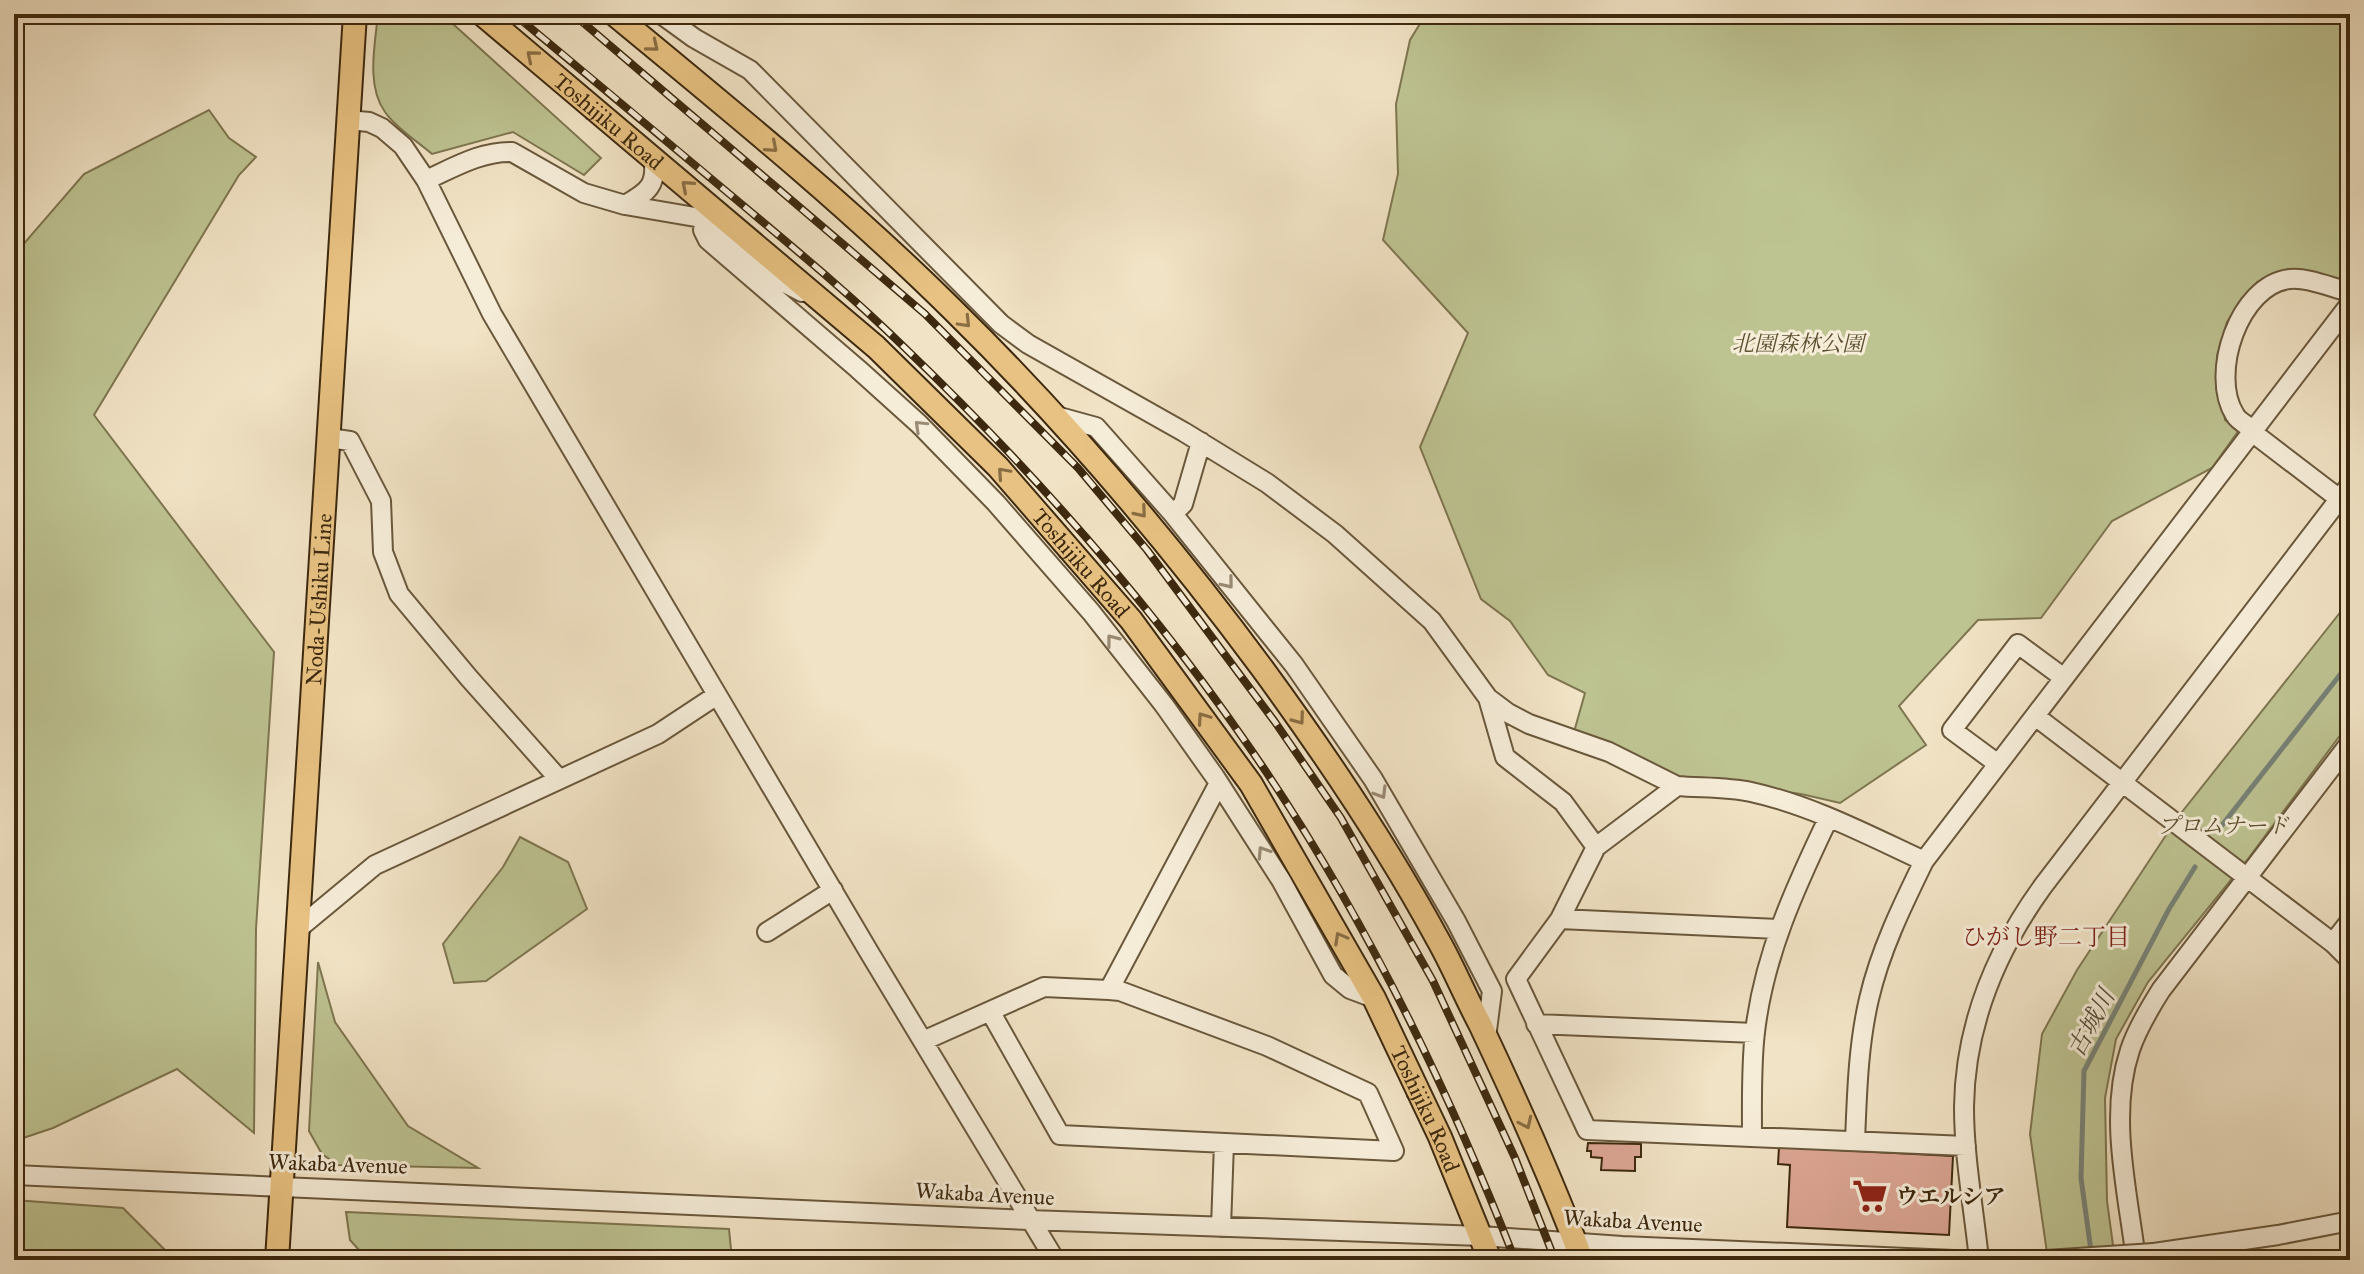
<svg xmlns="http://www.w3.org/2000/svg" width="2364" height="1274" viewBox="0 0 2364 1274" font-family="'IM FELL Great Primer','Noto Serif JP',serif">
  <rect width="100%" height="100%" fill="#f1e3c5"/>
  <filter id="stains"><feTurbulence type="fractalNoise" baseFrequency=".0025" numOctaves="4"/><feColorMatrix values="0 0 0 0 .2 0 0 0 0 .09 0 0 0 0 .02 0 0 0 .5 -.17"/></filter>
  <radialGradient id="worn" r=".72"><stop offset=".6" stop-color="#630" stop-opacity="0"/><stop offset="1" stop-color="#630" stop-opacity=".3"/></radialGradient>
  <!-- green -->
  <path fill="#bec392" stroke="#7e7650" stroke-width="2" d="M378 14H442L601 158 584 175 513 132 432 154C417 141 396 128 385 112 366 86 375 44 378 14Z
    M1426 14H2350V281L2288 269 2257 282 2227 322 2217 356 2225 420 2239 430 2212 468 2112 521 2041 618 1978 620 1899 706 1926 745 1840 803 1801 794 1672 776 1574 732 1585 693 1548 675 1510 621 1481 599 1420 447 1468 333 1383 240 1398 174 1396 104 1410 40Z
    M209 110 229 138 256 157 239 175 94 415 274 652 256 929 254 1133 177 1069 53 1128 14 1141V255L84 174Z
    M2350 600V722L2248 859 2148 982 2116 1039 2105 1098 2107 1201 2115 1260H2048L2030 1134 2042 1034 2077 970 2178 817Z
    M520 837 568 862 587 909 486 981 454 983 443 944 503 867Z
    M318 962 335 1022 408 1126 478 1168 338 1165 322 1154 309 1131Z
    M14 1200 123 1208 169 1254 163 1260H14Z
    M346 1212 729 1229 732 1260H368L350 1240Z"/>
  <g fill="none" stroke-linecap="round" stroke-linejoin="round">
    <!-- stream -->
    <path stroke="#778277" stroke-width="5" d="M2219 829 2350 662
      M2091 1251 2081 1178 2084 1071 2169 909 2195 867"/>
  </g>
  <!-- building -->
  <path fill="#dca695" stroke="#3d290f" stroke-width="2" d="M1588 1143 1641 1144V1157H1635V1171L1601 1170 1602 1158 1591 1157V1151H1587Z
    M1779 1147 1953 1156 1949 1235 1787 1227 1790 1165 1778 1164Z"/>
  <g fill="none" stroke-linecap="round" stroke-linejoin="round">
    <!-- minor casing -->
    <g stroke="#6a583c" stroke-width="22">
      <path id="minor" d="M661 14 694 38 750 70 1001 324 1028 344 1184 432 1267 483 1335 534 1432 621 1488 698 1508 713 1529 724 1609 752 1677 786
        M348 120 369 122 382 128 403 146 426 180 492 314 869 952 1055 1260
        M426 180C453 168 481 151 512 152L584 193 625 205 707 219 779 280 802 292
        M625 205C648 192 658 185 653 157
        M710 206 703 230 708 240 858 369 919 424 996 503 1091 612 1164 705 1215 777 1281 880 1333 975 1350 989 1374 998
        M1056 416 1096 427 1173 514 1294 665 1373 779 1456 921 1492 991 1486 1038
        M2254 430C2248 426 2238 421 2235 415 2209 375 2239 284 2290 279 2308 277 2332 288 2350 292
        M2252 432 2350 507
        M329 438 350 441 381 501 383 552 399 594 469 678 558 778
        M1173 514 1183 504 1201 442
        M1488 698 1505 757 1563 802 1596 847
        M2035 716 2333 943 2350 960
        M1998 764 1952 730 2018 644 2064 678
        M1924 861C1868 835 1811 805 1751 792 1727 787 1701 788 1677 786L1596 847 1560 919 1516 979 1587 1130 1966 1146
        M1560 919 1778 929
        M299 928 375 865 658 734 717 695
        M767 932 833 890
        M2333 943 2350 921
        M1109 990 1219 783
        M1536 1024 1755 1033
        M923 1041 1044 987 1109 990 1120 991 1267 1046 1368 1093 1394 1151 1060 1135 990 1011
        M1752 1136C1752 1102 1751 1066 1755 1032 1764 955 1795 888 1828 819
        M1855 1141C1857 1094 1858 1046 1869 999 1880 951 1902 906 1924 861L2350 304
        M14 1175 1029 1220 1481 1236 1622 1246 1954 1260
        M1221 1227 1224 1143
        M2154 1253 2278 1235 2350 1221
        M1979 1260C1974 1210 1964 1158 1964 1107 1965 1026 1996 951 2043 886L2350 485
        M2136 1260C2128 1193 2108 1116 2130 1050 2137 1029 2149 1009 2161 990L2350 743"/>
    </g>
    <!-- major casing -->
    <g stroke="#3d290f" stroke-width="26">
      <g id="major">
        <path id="s1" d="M482 14 876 347 998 467 1131 620 1251 784 1374 998 1440 1137 1490 1260"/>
        <path d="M614 14C729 109 846 204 953 310 1066 421 1168 541 1262 668 1325 754 1386 844 1437 938 1453 966 1465 996 1480 1024 1517 1102 1552 1180 1582 1260"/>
        <path id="s2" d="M277 1260 355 14"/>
      </g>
    </g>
    <!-- minor -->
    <use href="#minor" stroke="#f6edd9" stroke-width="18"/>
    <!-- major -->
    <use href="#major" stroke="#e8c282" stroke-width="22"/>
    <!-- rail casing -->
    <g stroke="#3d290f" stroke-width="8">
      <path id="rail" d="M514 14C589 76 664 139 739 202 795 249 852 296 904 347 1029 467 1146 598 1245 741 1357 901 1444 1078 1515 1260
        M573 14 925 314 1078 468 1147 550 1275 722 1341 818 1433 981 1515 1158 1555 1260"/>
    </g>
    <!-- rail -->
    <use href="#rail" stroke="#f6edd9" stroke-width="5" stroke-dasharray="15" stroke-linecap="butt"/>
    <!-- minor-bridge casing -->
    <g stroke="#6a583c" stroke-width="22" stroke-linecap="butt">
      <path id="minor-bridge" d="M2046 1260 2154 1253"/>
    </g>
    <!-- minor-bridge -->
    <use href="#minor-bridge" stroke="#f6edd9" stroke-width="18"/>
  </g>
  <!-- one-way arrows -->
  <defs><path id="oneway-chevron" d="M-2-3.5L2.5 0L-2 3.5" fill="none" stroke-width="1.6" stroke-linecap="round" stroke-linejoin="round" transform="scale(2)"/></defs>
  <g stroke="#8a6e43">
    <use href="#oneway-chevron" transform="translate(653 46) rotate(39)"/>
    <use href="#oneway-chevron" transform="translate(532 56) rotate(-140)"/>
    <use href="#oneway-chevron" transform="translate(772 147) rotate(41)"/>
    <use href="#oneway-chevron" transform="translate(687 186) rotate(-139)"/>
    <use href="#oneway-chevron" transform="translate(965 322) rotate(46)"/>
    <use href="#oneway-chevron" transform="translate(1003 473) rotate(-132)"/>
    <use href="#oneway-chevron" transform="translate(1141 512) rotate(50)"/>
    <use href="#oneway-chevron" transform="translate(1203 718) rotate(-125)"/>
    <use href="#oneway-chevron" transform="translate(1299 719) rotate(54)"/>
    <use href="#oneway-chevron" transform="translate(1340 938) rotate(-119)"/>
    <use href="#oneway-chevron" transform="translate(1526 1123) rotate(65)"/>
  </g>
  <g stroke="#9a8b74">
    <use href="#oneway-chevron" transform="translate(920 426) rotate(-136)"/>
    <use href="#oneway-chevron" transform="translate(1228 583) rotate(51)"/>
    <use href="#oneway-chevron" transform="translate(1112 640) rotate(-128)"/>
    <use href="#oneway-chevron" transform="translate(1381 793) rotate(59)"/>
    <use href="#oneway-chevron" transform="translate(1263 852) rotate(-123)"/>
  </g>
  <!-- icons -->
  <defs>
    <g id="supermarket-bare" transform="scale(2.76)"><path d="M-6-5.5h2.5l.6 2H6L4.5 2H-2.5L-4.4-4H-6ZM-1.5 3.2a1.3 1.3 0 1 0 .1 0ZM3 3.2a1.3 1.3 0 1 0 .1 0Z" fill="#8f2418" stroke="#f6edd9" stroke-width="2.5" paint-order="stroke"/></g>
  </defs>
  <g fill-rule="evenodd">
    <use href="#supermarket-bare" x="1870" y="1196"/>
  </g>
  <g text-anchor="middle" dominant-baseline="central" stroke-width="6" stroke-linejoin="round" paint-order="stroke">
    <!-- street labels -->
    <g font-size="22" fill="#3d290f" stroke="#f6edd9">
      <text stroke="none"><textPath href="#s1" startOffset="166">Toshijiku Road</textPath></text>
      <text stroke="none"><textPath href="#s1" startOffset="814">Toshijiku Road</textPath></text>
      <text stroke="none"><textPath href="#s2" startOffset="662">Noda-Ushiku Line</textPath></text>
      <text stroke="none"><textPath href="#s1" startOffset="1462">Toshijiku Road</textPath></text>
      <text transform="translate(338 1164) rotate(2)">Wakaba Avenue</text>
      <text transform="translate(985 1194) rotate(3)">Wakaba Avenue</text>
      <text transform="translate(1633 1221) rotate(3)">Wakaba Avenue</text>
    </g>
    <!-- park labels -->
    <g font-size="22" font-style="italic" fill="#5d5030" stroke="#f6edd9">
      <text x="1798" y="343">北園森林公園</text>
      <text x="2223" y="825">プロムナード</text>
    </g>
    <!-- poi labels -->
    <g font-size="22" font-weight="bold" fill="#3d290f" stroke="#f6edd9" text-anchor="start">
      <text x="1896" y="1196">ウエルシア</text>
    </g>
    <!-- neighbourhood labels -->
    <g font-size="24" fill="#7a1f14" stroke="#f6edd9">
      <text x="2046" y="937">ひがし野二丁目</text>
    </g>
    <!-- water labels -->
    <g font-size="24" font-style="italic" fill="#554e3a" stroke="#f6edd9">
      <text transform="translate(2091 1023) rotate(-62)">古城川</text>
    </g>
  </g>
  <!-- margin -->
  <rect width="2364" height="1274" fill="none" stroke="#f1e3c5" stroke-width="48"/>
  <rect x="16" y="16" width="2332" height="1242" fill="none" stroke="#3d290f" stroke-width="4"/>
  <rect x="24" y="24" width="2316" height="1226" fill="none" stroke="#3d290f" stroke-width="2"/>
  <rect width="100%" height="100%" filter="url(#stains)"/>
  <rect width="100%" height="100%" fill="url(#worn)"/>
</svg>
